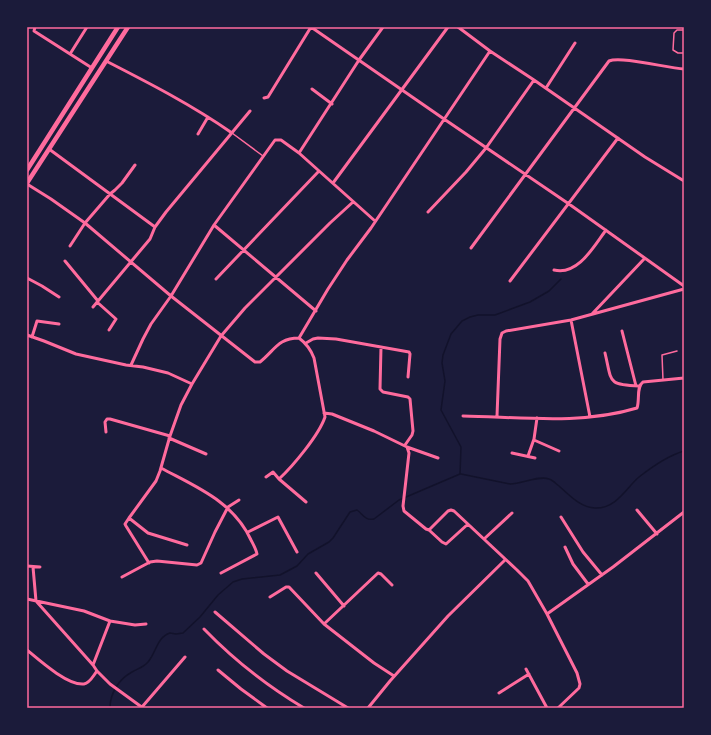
<svg xmlns="http://www.w3.org/2000/svg" width="711" height="735" viewBox="0 0 711 735" font-family="Signika,sans-serif">
  <rect width="100%" height="100%" fill="#1b1b3a"/>
  <g fill="none" stroke-linecap="round" stroke-linejoin="round">
    <!-- stream -->
    <path stroke="#12122b" stroke-width="1.5" d="M461 474 510 484C522 484 539 475 549 479 553 480 556 484 559 486 569 495 581 508 595 508 616 509 626 488 639 477 653 466 667 456 684 451
      M110 708C110 693 119 679 132 672 137 669 144 667 148 662 156 653 157 637 170 633L176 634 183 633 200 617 218 595 233 582 242 579 280 575 297 566 308 554 329 542 333 538 350 512 357 510C363 514 365 521 374 519L399 500 460 474 461 447 441 410 445 381 442 363 443 355 451 334 462 321 470 317 478 315H495L530 302 549 291 561 279"/>
    <!-- service -->
    <path stroke="#ff6b9d" stroke-width="1.5" d="M684 30H677L674 33 673 50 678 53H684
      M232 133 263 156
      M663 380 662 355 677 351"/>
    <!-- minor -->
    <path stroke="#ff6b9d" stroke-width="3" d="M35 27 34 31 92 68
      M458 27 490 51 534 80 645 157 684 181
      M70 54 87 27
      M106 61C149 83 192 105 232 133
      M546 88 575 43
      M312 89 332 104
      M264 98 268 97 311 27 444 119 569 204 684 286
      M198 134 208 117
      M49 149 155 227
      M299 153 359 60 383 27
      M333 183 448 27
      M27 184 51 199 85 223 171 296 255 362H260C275 350 278 338 299 338 307 344 311 350 314 358L325 417C319 435 293 466 279 479L306 502
      M428 212 466 172 486 148 534 80
      M214 225 316 311
      M70 246 85 223 110 194 115 190 122 183 135 165
      M471 248 609 61C621 56 667 68 684 69
      M65 261 98 301
      M554 270C578 276 594 246 606 230
      M27 278 42 286 59 297
      M216 279 319 171
      M510 281 618 138
      M97 302 116 319 109 330
      M93 307 150 239 155 227 166 212 250 111
      M592 314 645 258
      M571 320 590 417
      M622 331 636 386
      M27 335 44 341 76 354 126 365 143 367 168 373 192 384
      M32 337 37 321 59 324
      M299 338 328 289 347 260 371 228 490 51
      M306 343 313 339 318 338 336 339 409 352 410 354 408 377
      M381 347 380 389 383 392 408 397 410 399 413 431 412 435 405 445
      M605 353C612 382 607 385 639 386
      M131 365 143 339 151 324 171 296 214 225 275 140H281L299 153 375 221
      M324 413 332 414 374 431 407 447 409 453 403 506 404 511 426 529 429 530 448 511 451 510 454 511 517 570 528 581 547 614 577 673 580 684 579 688 558 708
      M463 416C520 417 581 425 637 408 640 400 636 387 643 382L684 378
      M497 416 500 339 502 333 506 331 571 320 684 289
      M106 432 105 422 107 419H110L170 436
      M169 438 206 454
      M534 440 559 451
      M407 447 438 458
      M512 453 535 458
      M528 456 534 439 537 418
      M161 468C196 487 233 501 251 540 253 544 256 549 257 554L221 573
      M266 477 273 472 279 479
      M637 510 657 534
      M561 517 583 552 602 575
      M129 518 125 524 126 526 149 563
      M429 530 442 542 446 544 468 524
      M248 532 278 517 297 552
      M484 539 512 513
      M187 545 148 533 129 518 156 481 160 471 170 436 181 405 192 384 221 336 245 308 330 223 353 202
      M565 547 573 564 588 584
      M27 566 40 567
      M316 573 344 606
      M122 577 150 562 157 561 197 565 201 563 215 532 228 507 239 500
      M392 585 381 574 378 573 324 624 374 663 394 676
      M270 597 286 587H289L324 624
      M27 599 84 611 110 621 135 625 146 624
      M215 612 264 654 287 671 348 708
      M547 614 613 567 684 512
      M204 629C234 660 267 686 304 708
      M27 650C39 660 68 686 84 684 90 683 93 676 97 671L93 665 36 601 33 567
      M93 665 110 621
      M526 669 547 708
      M218 670 241 689 267 708
      M97 671 110 684 143 708
      M499 693 529 674
      M142 707 185 657
      M368 708 390 681 448 616 505 560"/>
    <!-- primary -->
    <path stroke="#ff6b9d" stroke-width="4.5" d="M27 170 118 27
      M27 183 128 27"/>
  </g>
  <!-- border -->
  <rect width="711" height="735" fill="none" stroke="#1b1b3a" stroke-width="56"/>
  <rect x="28" y="28" width="655" height="679" fill="none" stroke="#ff6b9d" stroke-width="1.5"/>
</svg>
